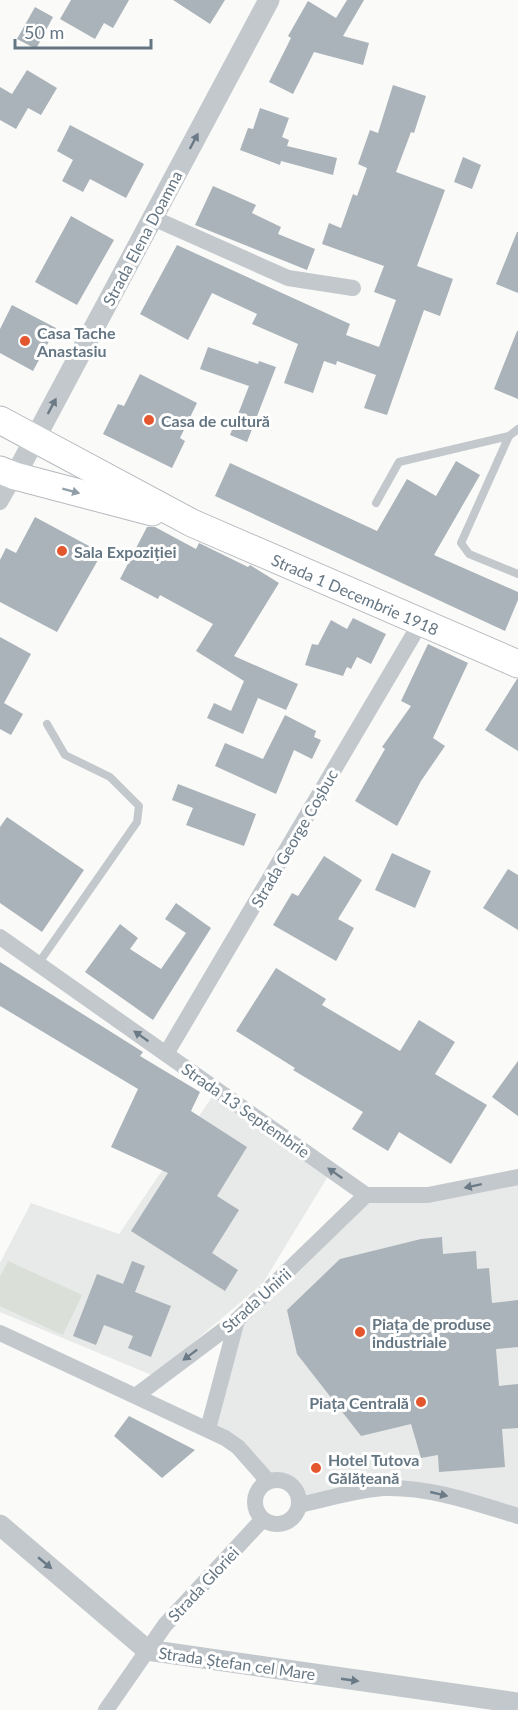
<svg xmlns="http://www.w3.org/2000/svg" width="518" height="1710" viewBox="0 0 518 1710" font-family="Lato,sans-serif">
  <rect width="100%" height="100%" fill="#fafaf8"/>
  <!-- built -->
  <path fill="#e8e9e9" d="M214 1094 330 1173 263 1283 154 1376 0 1312V1263L31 1203 119 1234Z
    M518 1177V1516L430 1492 299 1498 288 1482 275 1480 208 1429 237 1320 366 1195Z"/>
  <!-- green -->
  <path fill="#dadfd7" d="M8 1261 82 1295 63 1335 0 1306V1277Z"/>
  <!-- building -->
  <path fill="#aab3b9" d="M71 0H129L113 28 104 23 95 39 60 19Z
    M173 0H225L210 24Z
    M347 0H364L343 36 369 43 363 65 314 52 293 94 269 82 291 38 288 36 308 1 336 18Z
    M35 7 53 17 36 49 17 39Z
    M27 70 57 88 41 115 28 108 16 129 0 120V87L12 94Z
    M393 85 426 96 414 133 411 132 396 172 445 190 417 266 453 279 440 316 424 310 387 415 364 408 376 375 337 361 336 365 324 361 313 393 284 383 298 344 252 324 257 314 212 293 188 340 140 314 177 245 350 324 346 335 379 347 396 300 374 292 384 266 322 244 329 223 341 228 353 194 357 196 367 168 358 164 370 130 378 133Z
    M260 108 289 118 282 137 289 140 287 146 337 158 333 175 281 161 280 165 240 150 248 128 253 129Z
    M70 125 144 164 126 198 90 179 83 192 62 181 73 160 57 151Z
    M463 157 481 165 472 189 454 182Z
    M213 186 256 205 252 213 281 227 278 234 315 249 307 270 195 225Z
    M71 216 114 240 77 305 35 282Z
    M517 232H518V293L496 284Z
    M12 305 56 328 33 371 0 353V329Z
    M517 331H518V399L494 389Z
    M208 347 258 364 259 361 276 367 247 442 230 435 249 386 200 369Z
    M140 374 197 403 180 438 185 441 172 468 103 434 118 404 124 406Z
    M456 461 480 475 434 555 518 592V600L505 631 215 496 230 463 377 531 407 479 436 496Z
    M35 517 102 553 57 632 0 602V560L6 548 16 553Z
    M147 527H155L196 549 199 543 248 567 250 565 279 583 234 656 298 684 286 710 258 698 243 734 207 718 214 703 231 711 244 681 196 651 213 624 160 595 158 599 120 579Z
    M353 618 386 634 371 664 357 657 351 669 347 667 343 676 305 665 312 644 318 645 331 620 347 629Z
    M0 637 31 654 4 703 23 714 11 735 0 729Z
    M428 644 468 663 433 738 445 746 421 781 397 826 355 801 385 749 382 747 411 706 401 701Z
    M517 679H518V751L485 730Z
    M285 715 316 731 314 737 321 740 312 759 294 750 276 794 215 766 225 743 263 759Z
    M178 784 256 814 244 846 186 825 193 808 172 800Z
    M7 817 84 870 42 932 0 903V827Z
    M392 853 431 871 415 908 375 890Z
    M324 856 362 880 338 919 354 928 336 961 273 925 292 893 298 896Z
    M508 869 518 875V930L483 908Z
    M176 903 211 928 153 1020 85 972 120 924 138 938 130 949 161 969 186 933 165 919Z
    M0 962 143 1052 140 1056 200 1092 191 1111 247 1147 217 1196 239 1210 212 1253 238 1270 225 1291 131 1231 168 1173 111 1147 138 1089 0 1006Z
    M276 968 326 999 322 1005 400 1051 419 1020 455 1042 435 1074 487 1105 451 1164 399 1132 388 1151 352 1129 363 1112 293 1070 295 1068 236 1031Z
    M518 1061V1116L492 1097Z
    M442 1237 443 1254 476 1251 477 1269 489 1268 492 1303 518 1300V1347L496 1349 499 1386 518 1384V1428L502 1429 505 1467 439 1472 438 1455 421 1458 411 1424 361 1436 297 1354 287 1310 340 1259 421 1239Z
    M132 1261 145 1266 135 1292 171 1306 151 1357 128 1348 133 1336 104 1325 96 1345 73 1336 97 1274 123 1284Z
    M129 1416 195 1450 162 1478 114 1436Z"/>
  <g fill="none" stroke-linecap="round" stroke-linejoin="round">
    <!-- primary casing -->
    <g stroke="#b5babe" stroke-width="29">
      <g id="primary">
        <path id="s1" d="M0 420 192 523 518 664"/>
        <path d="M0 470 15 476 152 512"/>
      </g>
    </g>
    <!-- service -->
    <path stroke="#c3c8cc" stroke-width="8" d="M509 436 461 543 469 554 518 574
      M376 503 399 462 509 436 518 429
      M38 964 137 822 139 806 110 777 65 755 47 724"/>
    <!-- minor -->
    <path stroke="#c3c8cc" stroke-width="16" d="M153 218 288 278 353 288
      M0 502 15 476
      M0 937 366 1195H428L518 1177
      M166 1054 421 622
      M0 1333 225 1438 238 1447 268 1481
      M137 1395 237 1320 366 1195
      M208 1429 237 1320
      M255 1502a22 22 0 1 1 44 0a22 22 0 1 1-44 0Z
      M299 1505C328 1499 357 1489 386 1488 431 1487 475 1503 518 1516
      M106 1710 165 1625 263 1519"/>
    <!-- tertiary -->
    <path stroke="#c3c8cc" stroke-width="21" d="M15 476 269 0
      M0 1525 147 1650 518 1703"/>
    <!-- primary -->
    <use href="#primary" stroke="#fff" stroke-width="27"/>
  </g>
  <!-- one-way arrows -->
  <defs><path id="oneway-solid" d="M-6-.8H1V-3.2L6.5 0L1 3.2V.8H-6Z" transform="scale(1.5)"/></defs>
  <g fill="#6a7a87">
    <use href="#oneway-solid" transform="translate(194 141) rotate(-62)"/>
    <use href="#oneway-solid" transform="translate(52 406) rotate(-62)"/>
    <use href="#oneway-solid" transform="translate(141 1036) rotate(-145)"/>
    <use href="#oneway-solid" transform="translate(335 1173) rotate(-145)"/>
    <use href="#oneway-solid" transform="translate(473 1186) rotate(168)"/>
    <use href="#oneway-solid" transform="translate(190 1355) rotate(143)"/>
    <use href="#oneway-solid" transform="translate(439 1494) rotate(13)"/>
    <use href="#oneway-solid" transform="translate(45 1563) rotate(40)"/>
    <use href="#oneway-solid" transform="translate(350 1680) rotate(8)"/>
  </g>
  <use fill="#939fa8" href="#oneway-solid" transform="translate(71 491) rotate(15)"/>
  <!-- markers -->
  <g fill="#e4572e" stroke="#fff" stroke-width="2">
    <circle cx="25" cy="341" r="6"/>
    <circle cx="149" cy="420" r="6"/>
    <circle cx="62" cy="551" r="6"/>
    <circle cx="360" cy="1332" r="6"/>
    <circle cx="421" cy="1402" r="6"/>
    <circle cx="316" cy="1468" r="6"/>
  </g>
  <g text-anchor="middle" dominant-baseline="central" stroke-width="6" stroke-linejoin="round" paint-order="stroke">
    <!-- street labels -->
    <g font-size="16" fill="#657683" stroke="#fff">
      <text transform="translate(142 238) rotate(-62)">Strada Elena Doamna</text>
      <text stroke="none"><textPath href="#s1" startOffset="396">Strada 1 Decembrie 1918</textPath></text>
      <text transform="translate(294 838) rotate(-60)">Strada George Coșbuc</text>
      <text transform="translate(246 1110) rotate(35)">Strada 13 Septembrie</text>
      <text transform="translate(256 1300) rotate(-42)">Strada Unirii</text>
      <text transform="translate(203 1584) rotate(-47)">Strada Gloriei</text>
      <text transform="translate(237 1663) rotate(8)">Strada Ștefan cel Mare</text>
    </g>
    <!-- poi labels -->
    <g font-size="16" font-weight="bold" fill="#657683" stroke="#fff" text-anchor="start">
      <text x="37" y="332">Casa Tache<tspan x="37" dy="18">Anastasiu</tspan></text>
      <text x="161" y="420">Casa de cultură</text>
      <text x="74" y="551">Sala Expoziției</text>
      <text x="372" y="1323">Piața de produse<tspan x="372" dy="18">industriale</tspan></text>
      <text x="409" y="1402" text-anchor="end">Piața Centrală</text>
      <text x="328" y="1459">Hotel Tutova<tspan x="328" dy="18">Gălățeană</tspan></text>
    </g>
  </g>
  <!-- scale -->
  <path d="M15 39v9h136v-9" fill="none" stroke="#657683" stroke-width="3"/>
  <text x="24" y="39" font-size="18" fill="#657683" stroke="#ffffff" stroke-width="4.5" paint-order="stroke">50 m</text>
</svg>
